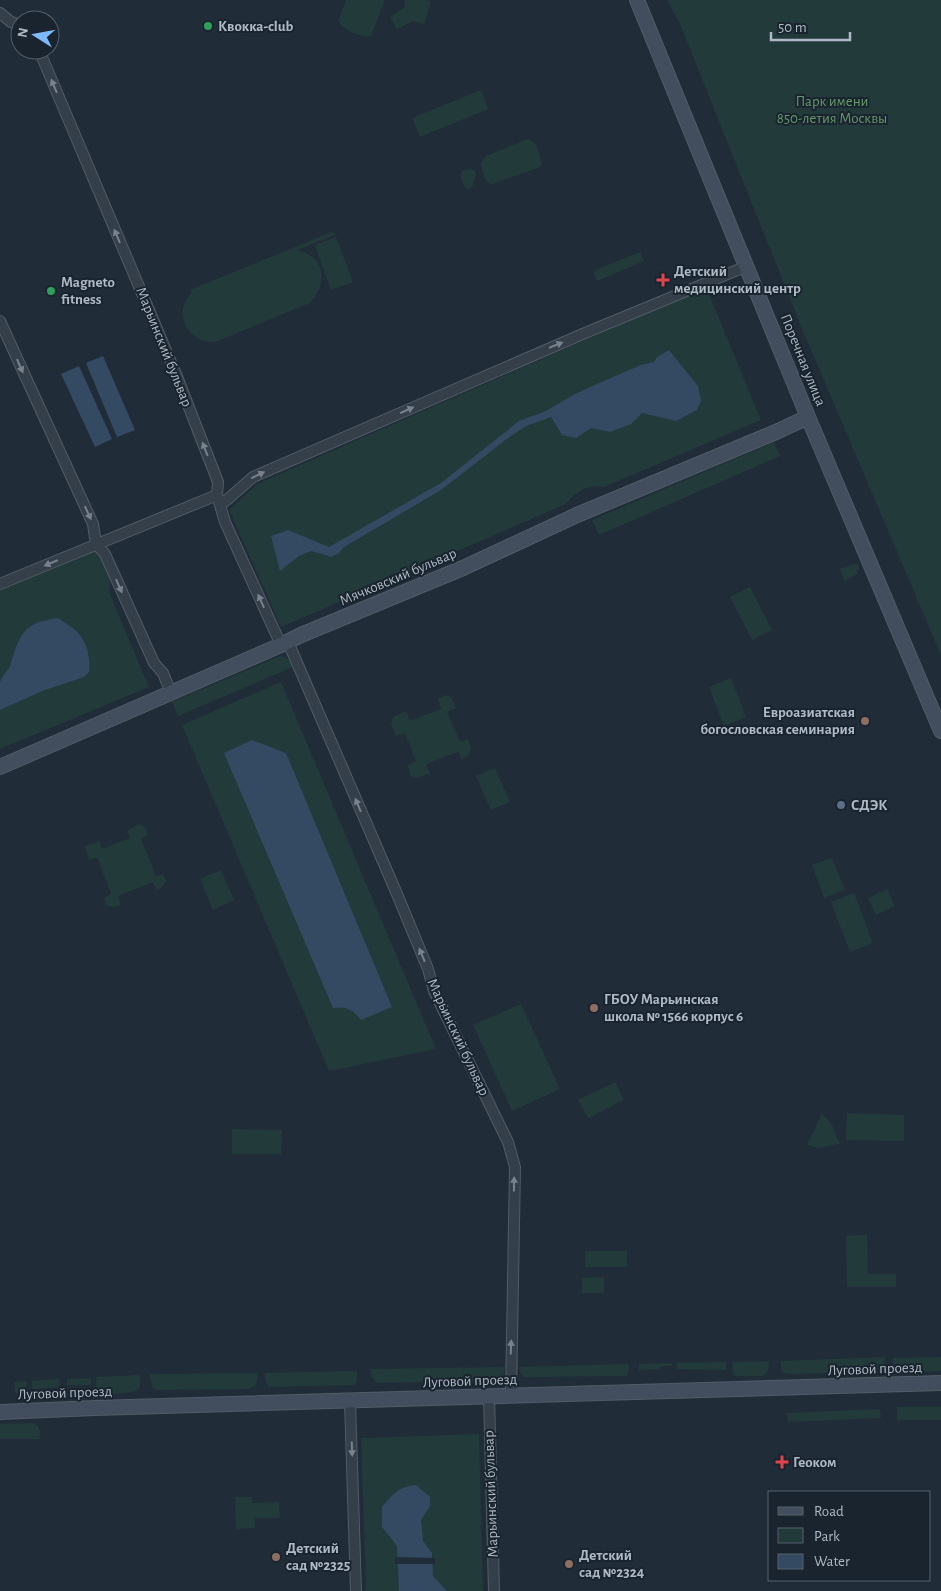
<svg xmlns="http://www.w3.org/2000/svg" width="941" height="1591" viewBox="0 0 941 1591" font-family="'Alegreya Sans',sans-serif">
  <rect width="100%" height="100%" fill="#202d39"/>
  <!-- green -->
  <path fill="#223a3a" d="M346 0H385L371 36C362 38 343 30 338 21Z
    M405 0H426L431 1 424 24 413 21 397 29 390 17 405 7Z
    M667 0H941V655L803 331 680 24Z
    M481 90 488 109 420 137 412 118Z
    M528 139 536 144 542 163 540 167 493 184C484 184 483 172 481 164L486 156Z
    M470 169 474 170 476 174 473 185 470 189 466 188C461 183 460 178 462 171Z
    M334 231 335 235 297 250C303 252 310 254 315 259 327 273 321 291 310 303L215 342C187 343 172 313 192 292L190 290Z
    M336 237 353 282 331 290 315 245Z
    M640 252 644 261 597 281 593 271Z
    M706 287 761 420 604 487C587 485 577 491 566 504L281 627 229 510 257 484Z
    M774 442 780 456 599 535 592 520Z
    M94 549 100 555 111 578 109 592 149 687 0 749V590Z
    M857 563 859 567 857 574 844 581 840 569Z
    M750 587 772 630 752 640 730 597Z
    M280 656C288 657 290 661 293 667L178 716 172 702Z
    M731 678 746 717 724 726 709 687Z
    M281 682 436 1049 329 1071 182 725Z
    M445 695 451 697 456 708 447 712 460 742 468 739 471 748 469 755 462 760 458 752 426 764 430 773 417 778 411 776 407 765 416 761 405 733 396 736 391 724 393 717 406 711 410 721 441 709 438 699Z
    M495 768 510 802 491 810 476 776Z
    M139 824 145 827 148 835 141 839 156 876 163 874 166 881 162 887 156 890 153 882 118 896 121 905 114 907 106 905 104 898 111 894 97 857 89 860 85 846 99 841 102 849 130 838 127 831Z
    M832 858 845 890 824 898 812 865Z
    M221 870 234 900 213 910 200 879Z
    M887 889 895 906 876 915 868 898Z
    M854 893 873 943 850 952 831 902Z
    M521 1004 560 1089 512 1111 473 1025Z
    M615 1082 624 1100 588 1118 578 1100Z
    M822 1113 832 1125 840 1144 818 1148 807 1145Z
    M847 1113 904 1115V1141L846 1140Z
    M232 1129 282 1130 281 1154H232Z
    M867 1235 868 1274H896V1287H847L846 1236Z
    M585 1251H627V1267H585Z
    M604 1277V1293H582V1278Z
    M885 1357 884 1368 881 1372 787 1374 782 1372 780 1361Z
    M941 1357V1371L901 1373 896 1371 893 1367V1358Z
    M769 1361 768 1371 763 1376H735L733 1374V1362Z
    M726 1362V1370L677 1369 676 1363Z
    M672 1363V1366H661L660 1369 639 1370V1364Z
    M628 1364 629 1368 627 1376 523 1377 518 1367Z
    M505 1367 502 1381 377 1383 371 1376 370 1369Z
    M357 1371V1380L354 1385 268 1387 265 1378V1373Z
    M257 1373V1381L255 1386 249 1389 156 1390 153 1388 149 1374Z
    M140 1375C140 1379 141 1384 139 1388 134 1395 106 1393 97 1394L96 1377Z
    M91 1378V1385H67V1379Z
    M59 1379 60 1387 32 1389V1381Z
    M26 1381 27 1395 20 1396 15 1392 14 1382Z
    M897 1407H941V1420H897Z
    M880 1409 881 1418 788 1422 787 1413Z
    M33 1423C40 1426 41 1432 39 1439H0V1424Z
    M479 1434 483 1591H366L361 1438Z
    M235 1497H252V1503L279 1502 280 1518H255V1528L236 1529Z"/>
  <!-- water -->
  <path fill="#334a62" d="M669 350 698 386 701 401 697 410 676 421 642 413 631 424 610 432 591 428 576 438 562 435 551 417 526 426 508 438 441 490 344 547 340 552 332 557 311 551 299 556 280 571 271 536 288 530 329 547 441 483 519 421 546 411 573 395 590 387 641 365 654 362 657 357Z
    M103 356 135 430 117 437 86 363Z
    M79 366 112 439 95 447 61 374Z
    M58 618C65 623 73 627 78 633 87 642 91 660 89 672L84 677 42 691 0 710C0 702 0 691 0 683 1 677 7 672 10 666 20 634 22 623 58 618Z
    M252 740 286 753 392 1007 361 1020C353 1009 346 1006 333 1008L224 753Z
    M416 1485 430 1497V1506L421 1520 423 1541 432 1553 433 1576 447 1591H399L397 1546 382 1527V1507C393 1494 398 1487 416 1485Z"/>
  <!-- pier -->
  <path fill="#202d39" d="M395 1557 435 1558V1564H395Z"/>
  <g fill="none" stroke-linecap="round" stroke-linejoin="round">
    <!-- street casing -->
    <g stroke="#515c67" stroke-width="12">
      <path id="street" d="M0 13 11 22 20 25
        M39 50 176 374 218 482 217 495 225 522 281 645
        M0 321 93 524 96 544 105 554 154 663 163 673 171 693
        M220 505 228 499 253 477 585 333 747 266
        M0 584 217 495
        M288 642 397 894 428 969 434 991 508 1142 515 1167 511 1396
        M489 1396 494 1591
        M350 1401 356 1591"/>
    </g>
    <!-- secondary casing -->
    <g stroke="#515c67" stroke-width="16">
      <path id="secondary" d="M637 0 808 417 941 731
        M0 767 281 645 301 635 463 568 577 515 776 432 808 417
        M0 1412 95 1408 941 1383"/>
    </g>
    <!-- street -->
    <use href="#street" stroke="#343f4a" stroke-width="10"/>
    <!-- secondary -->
    <use href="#secondary" stroke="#424e5d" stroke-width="14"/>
  </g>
  <!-- one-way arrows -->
  <defs><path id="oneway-solid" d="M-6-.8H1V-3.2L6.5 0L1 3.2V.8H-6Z" transform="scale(1.25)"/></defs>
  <g fill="#77828e">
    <use href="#oneway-solid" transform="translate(54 86) rotate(-113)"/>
    <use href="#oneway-solid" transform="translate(117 236) rotate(-113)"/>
    <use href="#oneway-solid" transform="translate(556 345) rotate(-22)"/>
    <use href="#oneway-solid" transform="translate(20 366) rotate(66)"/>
    <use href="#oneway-solid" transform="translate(407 410) rotate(-24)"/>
    <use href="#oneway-solid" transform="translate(205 449) rotate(-111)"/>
    <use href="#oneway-solid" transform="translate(258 475) rotate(-26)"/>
    <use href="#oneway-solid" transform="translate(88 513) rotate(65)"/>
    <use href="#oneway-solid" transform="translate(51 563) rotate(157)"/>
    <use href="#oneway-solid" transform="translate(119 586) rotate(66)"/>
    <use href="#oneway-solid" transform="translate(261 601) rotate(-114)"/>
    <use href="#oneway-solid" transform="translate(358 805) rotate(-113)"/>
    <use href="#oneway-solid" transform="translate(422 955) rotate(-112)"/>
    <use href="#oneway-solid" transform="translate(514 1184) rotate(-89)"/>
    <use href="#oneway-solid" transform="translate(511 1347) rotate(-88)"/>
    <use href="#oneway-solid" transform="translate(352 1449) rotate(88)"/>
  </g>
  <!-- markers -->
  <g fill="#2e9e5b" stroke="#19242e" stroke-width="2">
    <circle cx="208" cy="26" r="5"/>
    <circle cx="51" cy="291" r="5"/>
  </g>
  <g fill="#e0444e" stroke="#19242e" stroke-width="2">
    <path d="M660.5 272.5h5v5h5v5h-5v5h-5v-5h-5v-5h5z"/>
    <path d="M779.5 1454.5h5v5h5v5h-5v5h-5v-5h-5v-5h5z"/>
  </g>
  <g fill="#8d6e63" stroke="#19242e" stroke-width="2">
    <circle cx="865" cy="721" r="5"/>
    <circle cx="594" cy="1008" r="5"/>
    <circle cx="276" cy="1557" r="5"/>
    <circle cx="569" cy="1564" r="5"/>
  </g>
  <circle fill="#5c6f8a" stroke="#19242e" stroke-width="2" cx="841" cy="805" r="5"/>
  <g text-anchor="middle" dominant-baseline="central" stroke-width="4" stroke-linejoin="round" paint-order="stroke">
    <!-- poi labels -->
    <g font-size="15" font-weight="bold" fill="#aeb9c6" stroke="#19242e" text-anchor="start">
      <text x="218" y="26">Квокка-club</text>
      <text x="674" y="271">Детский<tspan x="674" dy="17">медицинский центр</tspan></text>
      <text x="61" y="282">Magneto<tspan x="61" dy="17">fitness</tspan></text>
      <text x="855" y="712" text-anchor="end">Евроазиатская<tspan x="855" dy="17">богословская семинария</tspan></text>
      <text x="851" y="805">СДЭК</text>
      <text x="604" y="999">ГБОУ Марьинская<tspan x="604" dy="17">школа № 1566 корпус 6</tspan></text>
      <text x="793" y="1462">Геоком</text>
      <text x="286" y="1548">Детский<tspan x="286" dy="17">сад №2325</tspan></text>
      <text x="579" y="1555">Детский<tspan x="579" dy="17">сад №2324</tspan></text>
    </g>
    <!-- park labels -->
    <g font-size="15" fill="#65986c" stroke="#19242e">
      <text x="832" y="101">Парк имени<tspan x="832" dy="17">850-летия Москвы</tspan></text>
    </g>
    <!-- street labels -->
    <g font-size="15" fill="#aeb9c6" stroke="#19242e">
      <text transform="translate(164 347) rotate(68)">Марьинский бульвар</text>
      <text transform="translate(803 360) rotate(68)">Поречная улица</text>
      <text transform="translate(398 577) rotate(-23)">Мячковский бульвар</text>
      <text transform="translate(458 1037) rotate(65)">Марьинский бульвар</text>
      <text transform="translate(875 1369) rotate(-2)">Луговой проезд</text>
      <text transform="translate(470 1381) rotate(-2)">Луговой проезд</text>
      <text transform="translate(65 1393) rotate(-2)">Луговой проезд</text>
      <text transform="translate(491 1494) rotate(-92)">Марьинский бульвар</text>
    </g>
  </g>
  <!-- legend -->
  <rect x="768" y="1491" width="162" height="90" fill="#19242e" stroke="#55606b"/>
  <rect x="778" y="1507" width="25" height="8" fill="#424e5d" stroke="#55606b"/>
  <text x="814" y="1516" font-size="15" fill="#aeb9c6">Road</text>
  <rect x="778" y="1528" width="25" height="15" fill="#223a3a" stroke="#55606b"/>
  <text x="814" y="1541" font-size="15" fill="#aeb9c6">Park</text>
  <rect x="778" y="1554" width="25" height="15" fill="#334a62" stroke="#55606b"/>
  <text x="814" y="1566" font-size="15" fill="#aeb9c6">Water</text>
  <!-- north arrow -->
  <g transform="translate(35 35) rotate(281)"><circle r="24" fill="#19242e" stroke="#55606b"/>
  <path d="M0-4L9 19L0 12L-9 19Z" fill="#7eb9fb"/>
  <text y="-8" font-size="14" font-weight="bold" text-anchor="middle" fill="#aeb9c6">N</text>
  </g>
  <!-- scale -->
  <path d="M771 32v8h79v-8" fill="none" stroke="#aeb9c6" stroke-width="2.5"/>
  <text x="778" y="32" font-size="15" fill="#aeb9c6" stroke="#19242e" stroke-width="4" paint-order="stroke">50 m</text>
</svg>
